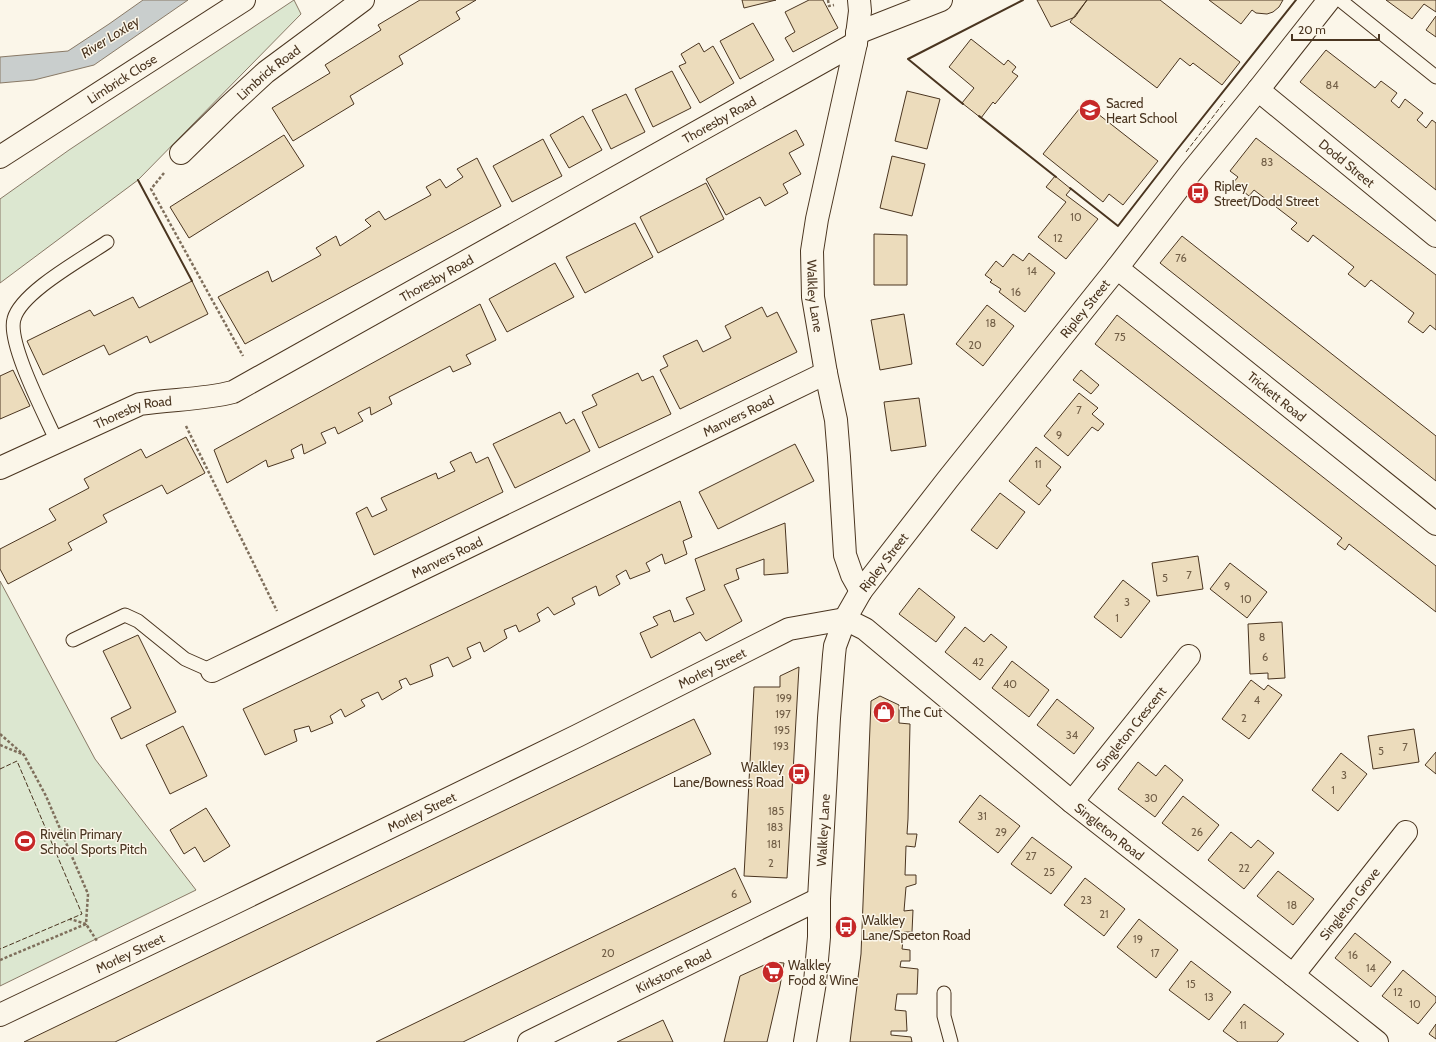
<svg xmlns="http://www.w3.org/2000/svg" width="1436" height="1042" viewBox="0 0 1436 1042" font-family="Cabin,sans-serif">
  <rect width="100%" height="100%" fill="#fbf6e9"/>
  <!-- green -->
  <path fill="#dce7d0" stroke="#887966" d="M294 0 301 14 138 180 0 283V199L69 150Z
    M0 581 95 759 196 890 0 986Z"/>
  <!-- water -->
  <path fill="#c9cecd" stroke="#887966" d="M143 0H188L94 65 34 80 0 83V57L68 51 109 24Z"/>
  <!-- building -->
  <path fill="#ecdcbc" stroke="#4a3520" d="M420 0H476L456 12 460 19 399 56 403 64 350 96 354 104 293 141 272 108 330 73 325 65 381 30 378 25Z
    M742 0H776L744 8Z
    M809 0H823L838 28 793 52 785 38 795 32 785 12Z
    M1037 0H1087L1075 17 1051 27Z
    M1087 0H1160L1240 62 1222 85 1193 63 1190 66 1180 58 1157 88 1070 22Z
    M1209 0H1283L1279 7 1273 12 1267 14 1256 13 1252 10 1241 24Z
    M1386 0H1436V12L1424 4 1412 19Z
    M1436 16V37L1426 30Z
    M753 23 774 60 740 79 720 41Z
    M971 39 1004 65 1008 60 1016 67 1012 72 1018 76 995 104 993 102 981 118 962 103 974 88 949 67Z
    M699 43 704 52 713 46 734 83 700 103 679 66 686 63 681 54Z
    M1326 50 1375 88 1381 81 1397 93 1391 101 1399 108 1405 99 1423 113 1417 120 1426 128 1432 120 1436 123V190L1300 82Z
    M672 71 691 108 653 127 635 89Z
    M907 91 940 99 927 149 895 141Z
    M626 94 645 132 611 149 592 110Z
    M1084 103 1158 161 1123 205 1109 194 1103 202 1043 154Z
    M583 116 602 150 569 168 550 135Z
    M796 130 804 145 789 153 801 174 783 184 788 193 765 206 760 197 726 215 706 179Z
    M284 135 304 166 189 238 170 207Z
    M1256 138 1436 275V330L1430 325 1423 333 1408 322 1414 313 1371 280 1365 287 1348 274 1354 267 1313 235 1308 242 1291 229 1297 223 1254 190 1249 196 1233 183 1238 177 1230 171Z
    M543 139 562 176 512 202 493 166Z
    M892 156 925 164 912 216 880 208Z
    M477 158 501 206 245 344 218 297 268 271 272 282 321 255 316 248 336 236 340 246 371 226 365 220 379 211 385 220 431 195 426 187 440 179 446 188 463 177 457 169Z
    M1055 176 1071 189 1066 195 1098 219 1066 259 1038 237 1066 202 1046 187Z
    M706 183 724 219 658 253 640 217Z
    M635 223 653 257 585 293 566 257Z
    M874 234 907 235V285H874Z
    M1182 236 1436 436V481L1160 263Z
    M1029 253 1055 273 1025 312 999 292 1001 289 990 282 992 280 985 275 996 261 1003 267 1013 254 1023 261Z
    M555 263 574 297 507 332 489 299Z
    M192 281 208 314 150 343 147 336 109 355 104 345 43 375 27 341 90 310 94 316 133 297 139 308Z
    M480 304 496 340 466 355 471 364 453 372 450 366 389 397 392 404 371 415 370 407 358 413 363 421 338 434 335 427 321 433 326 443 304 454 302 444 291 450 294 458 268 467 266 460 227 483 214 450Z
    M987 305 1014 326 983 366 956 344Z
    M762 307 767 317 777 312 797 352 680 409 660 370 668 366 663 356 697 340 703 352 731 338 725 326Z
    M904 314 912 364 880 370 871 320Z
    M1117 315 1436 566V612L1349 544 1345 550 1337 544 1342 538 1095 344Z
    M13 370 30 406 0 419V376Z
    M1081 370 1099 385 1091 394 1073 380Z
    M638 373 642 381 653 376 671 414 599 448 582 412 597 405 592 395Z
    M1079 393 1098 408 1092 414 1104 424 1098 431 1092 427 1068 456 1044 436Z
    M919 398 926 446 891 451 884 402Z
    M560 412 566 424 574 419 590 451 515 488 493 444Z
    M186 437 205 473 167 494 162 485 103 515 107 522 68 543 72 550 8 584 0 569V549L56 520 49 509 89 488 84 479 141 449 146 458Z
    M795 444 814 481 718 529 699 492Z
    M1036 447 1061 467 1046 486 1051 490 1039 505 1009 481Z
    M471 452 476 463 488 457 503 492 374 555 356 513 367 507 372 517 387 510 381 498 436 473 438 479 455 471 450 462Z
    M1000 493 1025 512 997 549 971 530Z
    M680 501 692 537 683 541 687 554 665 564 662 554 646 563 650 571 630 579 626 570 616 576 620 584 599 596 596 586 572 598 575 604 554 615 548 607 537 614 540 621 519 632 516 625 504 630 507 638 484 652 480 642 467 648 471 658 453 667 448 657 430 665 433 676 410 685 406 678 399 681 402 688 382 700 378 692 361 700 365 706 345 717 341 709 330 716 333 723 311 732 309 726 294 730 297 741 265 755 243 709Z
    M785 523 788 573 764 575V559L736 569 739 579 724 585 742 621 706 641 700 632 651 658 640 633 658 625 653 617 670 610 674 622 694 614 686 598 705 590 695 559Z
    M1198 556 1203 589 1157 596 1152 563Z
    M1230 563 1267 592 1247 618 1210 589Z
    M1123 580 1150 601 1121 638 1094 617Z
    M919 588 955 617 936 642 899 614Z
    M1282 622 1285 678 1268 679V673L1250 674 1248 624Z
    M965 627 984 642 991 634 1007 647 980 680 945 652Z
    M138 635 176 712 121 739 111 718 131 708 103 651Z
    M1012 661 1049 690 1029 717 992 688Z
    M799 667 787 878 744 876 754 687H780V676Z
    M1251 680 1264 690 1268 685 1282 695 1249 739 1222 719Z
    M880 696 899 705V723L910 724 908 819 907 834H917L915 847 906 846 905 875H916V884L906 887 904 911 913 910 912 932H904L902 949 910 950V961H901L900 967 918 969 917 994H897L895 1010 906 1011 907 1031H891V1035L911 1037 912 1042H850L861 954 871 701Z
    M1057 699 1094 728 1074 754 1037 725Z
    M694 719 711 754 115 1042H24Z
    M183 726 207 776 170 794 146 745Z
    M1414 729 1419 762 1373 769 1368 736Z
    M1436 752V774L1425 765Z
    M1341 753 1367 774 1338 811 1312 790Z
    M1138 762 1156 776 1165 765 1183 780 1155 817 1118 789Z
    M980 795 1020 826 998 853 959 822Z
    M1183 796 1219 825 1198 851 1162 823Z
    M206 808 230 846 204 862 195 847 184 854 170 830Z
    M1231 832 1251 848 1258 840 1274 853 1244 889 1208 860Z
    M1032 837 1072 867 1051 894 1011 864Z
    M735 868 751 902 463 1042H376Z
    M1278 871 1314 899 1293 925 1257 896Z
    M1085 878 1125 909 1104 936 1064 905Z
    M1139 919 1178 950 1156 978 1117 947Z
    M1355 933 1391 962 1371 987 1335 958Z
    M1191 961 1231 992 1209 1020 1169 990Z
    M771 962 784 963 780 986 767 1042H724L740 976Z
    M1403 970 1436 997V1002L1418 1024 1382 996Z
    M1244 1004 1284 1034 1277 1042H1238L1223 1031Z
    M663 1020 673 1042H617Z
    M1436 1024V1039L1429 1034Z"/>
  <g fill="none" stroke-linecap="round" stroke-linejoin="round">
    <!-- service casing -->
    <g stroke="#4a3520" stroke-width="15">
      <path id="service" d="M1340 0 1436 77
        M57 442C46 417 7 343 14 319 21 292 84 258 107 242
        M73 640 125 615 138 621 185 659 212 671
        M944 993V1016L951 1042"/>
    </g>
    <!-- minor casing -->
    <g stroke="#4a3520" stroke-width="24">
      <g id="minor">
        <path id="s1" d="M859 0 860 11 856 43 817 219 812 251 813 297 826 373 836 420 839 457 845 555 852 575 861 591"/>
        <path d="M857 33 941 0"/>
        <path id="s2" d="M1258 90 1436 236"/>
        <path id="s3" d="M181 153 228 107 266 72 363 0"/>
        <path id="s4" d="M0 157 244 0"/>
        <path id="s5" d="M1117 268 1436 524"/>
        <path id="s6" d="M0 468 140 404C171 399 202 400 233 392L856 43"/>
        <path id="s7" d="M212 671 826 373"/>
        <path id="s8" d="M1072 802 1189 656"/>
        <path id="s9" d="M1293 975 1406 832"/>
        <path id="s10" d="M0 1015 224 908 577 736 789 629 845 619 865 629 1072 802 1293 975 1377 1042"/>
        <path id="s11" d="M529 1042 819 899"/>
      </g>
    </g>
    <!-- tertiary casing -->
    <g stroke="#4a3520" stroke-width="24">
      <g id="tertiary">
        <path id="s12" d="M805 1042 815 982 819 937V899L829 718 834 655 835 646 845 619 861 591 948 479 1117 268 1191 172 1258 90 1329 0"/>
      </g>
    </g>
    <!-- path -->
    <path stroke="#7f6f5c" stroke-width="2.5" stroke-dasharray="3 2" stroke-linecap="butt" d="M828 0 829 6 834 5
      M164 173 151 189 243 356
      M186 426 277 611
      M0 734 24 755 46 796 88 894 86 924 70 919
      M0 745 22 754
      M0 960 86 924 97 941"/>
    <!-- service -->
    <use href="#service" stroke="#fbf6e9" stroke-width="13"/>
    <!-- minor -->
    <use href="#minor" stroke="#fbf6e9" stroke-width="22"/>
    <!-- tertiary -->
    <use href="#tertiary" stroke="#fbf6e9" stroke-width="22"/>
    <!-- fence -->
    <path stroke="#4a3520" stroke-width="1" stroke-dasharray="5 2" stroke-linecap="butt" d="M1186 152 1225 101
      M0 769 17 761 82 914 0 949"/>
    <!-- wall -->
    <path stroke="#4a3520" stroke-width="2" d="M963 104 908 59 1023 0
      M979 116 1056 177
      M138 180 192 281
      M1070 188 1118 226 1176 151 1296 0"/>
  </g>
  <!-- icons -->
  <defs>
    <g id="school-disc" transform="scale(1.15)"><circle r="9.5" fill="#c62828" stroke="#fbf6e9"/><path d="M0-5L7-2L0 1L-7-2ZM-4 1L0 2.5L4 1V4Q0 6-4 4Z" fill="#fff"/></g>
    <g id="bus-disc" transform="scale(1.15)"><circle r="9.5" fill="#c62828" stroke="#fbf6e9"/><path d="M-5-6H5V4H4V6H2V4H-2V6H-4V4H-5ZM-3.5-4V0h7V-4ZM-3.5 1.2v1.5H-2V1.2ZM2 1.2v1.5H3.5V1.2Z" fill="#fff"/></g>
    <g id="shop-disc" transform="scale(1.15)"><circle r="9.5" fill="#c62828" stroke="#fbf6e9"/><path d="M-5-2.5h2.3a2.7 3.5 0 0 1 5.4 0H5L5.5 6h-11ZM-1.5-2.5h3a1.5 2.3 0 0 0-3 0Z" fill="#fff"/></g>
    <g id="stadium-disc" transform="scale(1.15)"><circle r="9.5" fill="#c62828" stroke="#fbf6e9"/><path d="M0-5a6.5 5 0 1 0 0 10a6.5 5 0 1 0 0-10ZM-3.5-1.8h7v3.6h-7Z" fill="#fff"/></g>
    <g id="supermarket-disc" transform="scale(1.15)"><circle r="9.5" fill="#c62828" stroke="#fbf6e9"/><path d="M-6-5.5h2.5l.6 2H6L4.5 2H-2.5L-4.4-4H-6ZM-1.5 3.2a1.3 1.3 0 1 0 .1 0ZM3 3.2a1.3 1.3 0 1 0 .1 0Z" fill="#fff"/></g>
  </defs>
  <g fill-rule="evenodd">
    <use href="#school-disc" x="1090" y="110"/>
    <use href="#bus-disc" x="1198" y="193"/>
    <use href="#shop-disc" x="884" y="712"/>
    <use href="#bus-disc" x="799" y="774"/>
    <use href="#stadium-disc" x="25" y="841"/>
    <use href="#bus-disc" x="846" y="927"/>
    <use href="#supermarket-disc" x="773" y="972"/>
  </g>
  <g text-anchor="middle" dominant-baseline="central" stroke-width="3" stroke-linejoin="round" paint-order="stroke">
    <!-- number labels -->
    <g font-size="11" fill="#725f47">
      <text x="1332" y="85">84</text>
      <text x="1267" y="162">83</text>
      <text x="1076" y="217">10</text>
      <text x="1058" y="238">12</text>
      <text x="1181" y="258">76</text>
      <text x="1032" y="271">14</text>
      <text x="1016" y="292">16</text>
      <text x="991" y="323">18</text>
      <text x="1120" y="337">75</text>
      <text x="975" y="345">20</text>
      <text x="1079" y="410">7</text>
      <text x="1059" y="435">9</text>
      <text x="1038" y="464">11</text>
      <text x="1189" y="575">7</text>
      <text x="1165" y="578">5</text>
      <text x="1227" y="586">9</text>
      <text x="1246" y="599">10</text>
      <text x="1127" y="602">3</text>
      <text x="1117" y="618">1</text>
      <text x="1262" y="637">8</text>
      <text x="1265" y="657">6</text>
      <text x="978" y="662">42</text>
      <text x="1010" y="684">40</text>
      <text x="784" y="698">199</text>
      <text x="1257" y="700">4</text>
      <text x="783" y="714">197</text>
      <text x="1244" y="718">2</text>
      <text x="782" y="730">195</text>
      <text x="1072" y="735">34</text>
      <text x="781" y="746">193</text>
      <text x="1405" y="747">7</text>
      <text x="1381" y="751">5</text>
      <text x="1344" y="775">3</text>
      <text x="1333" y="790">1</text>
      <text x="1151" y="798">30</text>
      <text x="776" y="811">185</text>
      <text x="982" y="816">31</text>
      <text x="775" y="827">183</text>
      <text x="1001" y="832">29</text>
      <text x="1197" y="832">26</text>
      <text x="774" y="844">181</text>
      <text x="1031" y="856">27</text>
      <text x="771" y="863">2</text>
      <text x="1244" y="868">22</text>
      <text x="1049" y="872">25</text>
      <text x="734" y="894">6</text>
      <text x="1086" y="900">23</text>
      <text x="1292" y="905">18</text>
      <text x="1104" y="914">21</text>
      <text x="1138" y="939">19</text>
      <text x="608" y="953">20</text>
      <text x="1155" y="953">17</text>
      <text x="1353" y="955">16</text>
      <text x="1371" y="968">14</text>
      <text x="1191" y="984">15</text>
      <text x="1398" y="992">12</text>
      <text x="1209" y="997">13</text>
      <text x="1415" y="1004">10</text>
      <text x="1243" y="1025">11</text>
    </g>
    <!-- street labels -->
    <g font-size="13" fill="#4a3520" stroke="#fbf6e9">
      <text stroke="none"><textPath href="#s3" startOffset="119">Limbrick Road</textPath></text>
      <text stroke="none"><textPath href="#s4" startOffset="145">Limbrick Close</textPath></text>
      <text stroke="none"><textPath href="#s6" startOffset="805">Thoresby Road</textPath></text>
      <text stroke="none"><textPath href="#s2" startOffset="115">Dodd Street</textPath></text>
      <text stroke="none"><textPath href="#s6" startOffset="481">Thoresby Road</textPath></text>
      <text stroke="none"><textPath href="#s1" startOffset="301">Walkley Lane</textPath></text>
      <text stroke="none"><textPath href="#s12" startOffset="819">Ripley Street</textPath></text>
      <text stroke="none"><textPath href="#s5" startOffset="205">Trickett Road</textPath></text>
      <text stroke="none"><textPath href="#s6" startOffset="145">Thoresby Road</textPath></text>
      <text stroke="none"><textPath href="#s7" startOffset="585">Manvers Road</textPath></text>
      <text stroke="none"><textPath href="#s7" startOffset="261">Manvers Road</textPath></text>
      <text stroke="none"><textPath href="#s12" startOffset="495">Ripley Street</textPath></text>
      <text stroke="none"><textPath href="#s10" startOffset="792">Morley Street</textPath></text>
      <text stroke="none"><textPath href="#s8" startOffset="94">Singleton Crescent</textPath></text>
      <text stroke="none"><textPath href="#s10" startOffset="468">Morley Street</textPath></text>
      <text stroke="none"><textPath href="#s12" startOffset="213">Walkley Lane</textPath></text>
      <text stroke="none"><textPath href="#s10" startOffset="1275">Singleton Road</textPath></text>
      <text stroke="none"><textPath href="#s9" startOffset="91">Singleton Grove</textPath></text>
      <text stroke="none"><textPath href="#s10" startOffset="144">Morley Street</textPath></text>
      <text stroke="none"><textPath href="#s11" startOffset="161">Kirkstone Road</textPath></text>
    </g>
    <!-- poi labels -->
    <g font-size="13" fill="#4a3520" stroke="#fbf6e9" text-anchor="start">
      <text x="1106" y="103">Sacred<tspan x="1106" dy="15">Heart School</tspan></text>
      <text x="1214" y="186">Ripley<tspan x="1214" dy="15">Street/Dodd Street</tspan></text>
      <text x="900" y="712">The Cut</text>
      <text x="784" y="767" text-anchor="end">Walkley<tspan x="784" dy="15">Lane/Bowness Road</tspan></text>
      <text x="40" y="834">Rivelin Primary<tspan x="40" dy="15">School Sports Pitch</tspan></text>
      <text x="862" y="920">Walkley<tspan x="862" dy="15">Lane/Speeton Road</tspan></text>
      <text x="788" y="965">Walkley<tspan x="788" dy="15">Food &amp; Wine</tspan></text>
    </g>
    <!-- water labels -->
    <g font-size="14" font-style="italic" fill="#4a3520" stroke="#fbf6e9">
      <text transform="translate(110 37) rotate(-32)">River Loxley</text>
    </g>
  </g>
  <!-- scale -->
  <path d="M1292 34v6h87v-6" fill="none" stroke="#4a3520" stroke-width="2"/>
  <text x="1298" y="34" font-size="12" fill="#4a3520" stroke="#fbf6e9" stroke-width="3" paint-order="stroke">20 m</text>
</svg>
